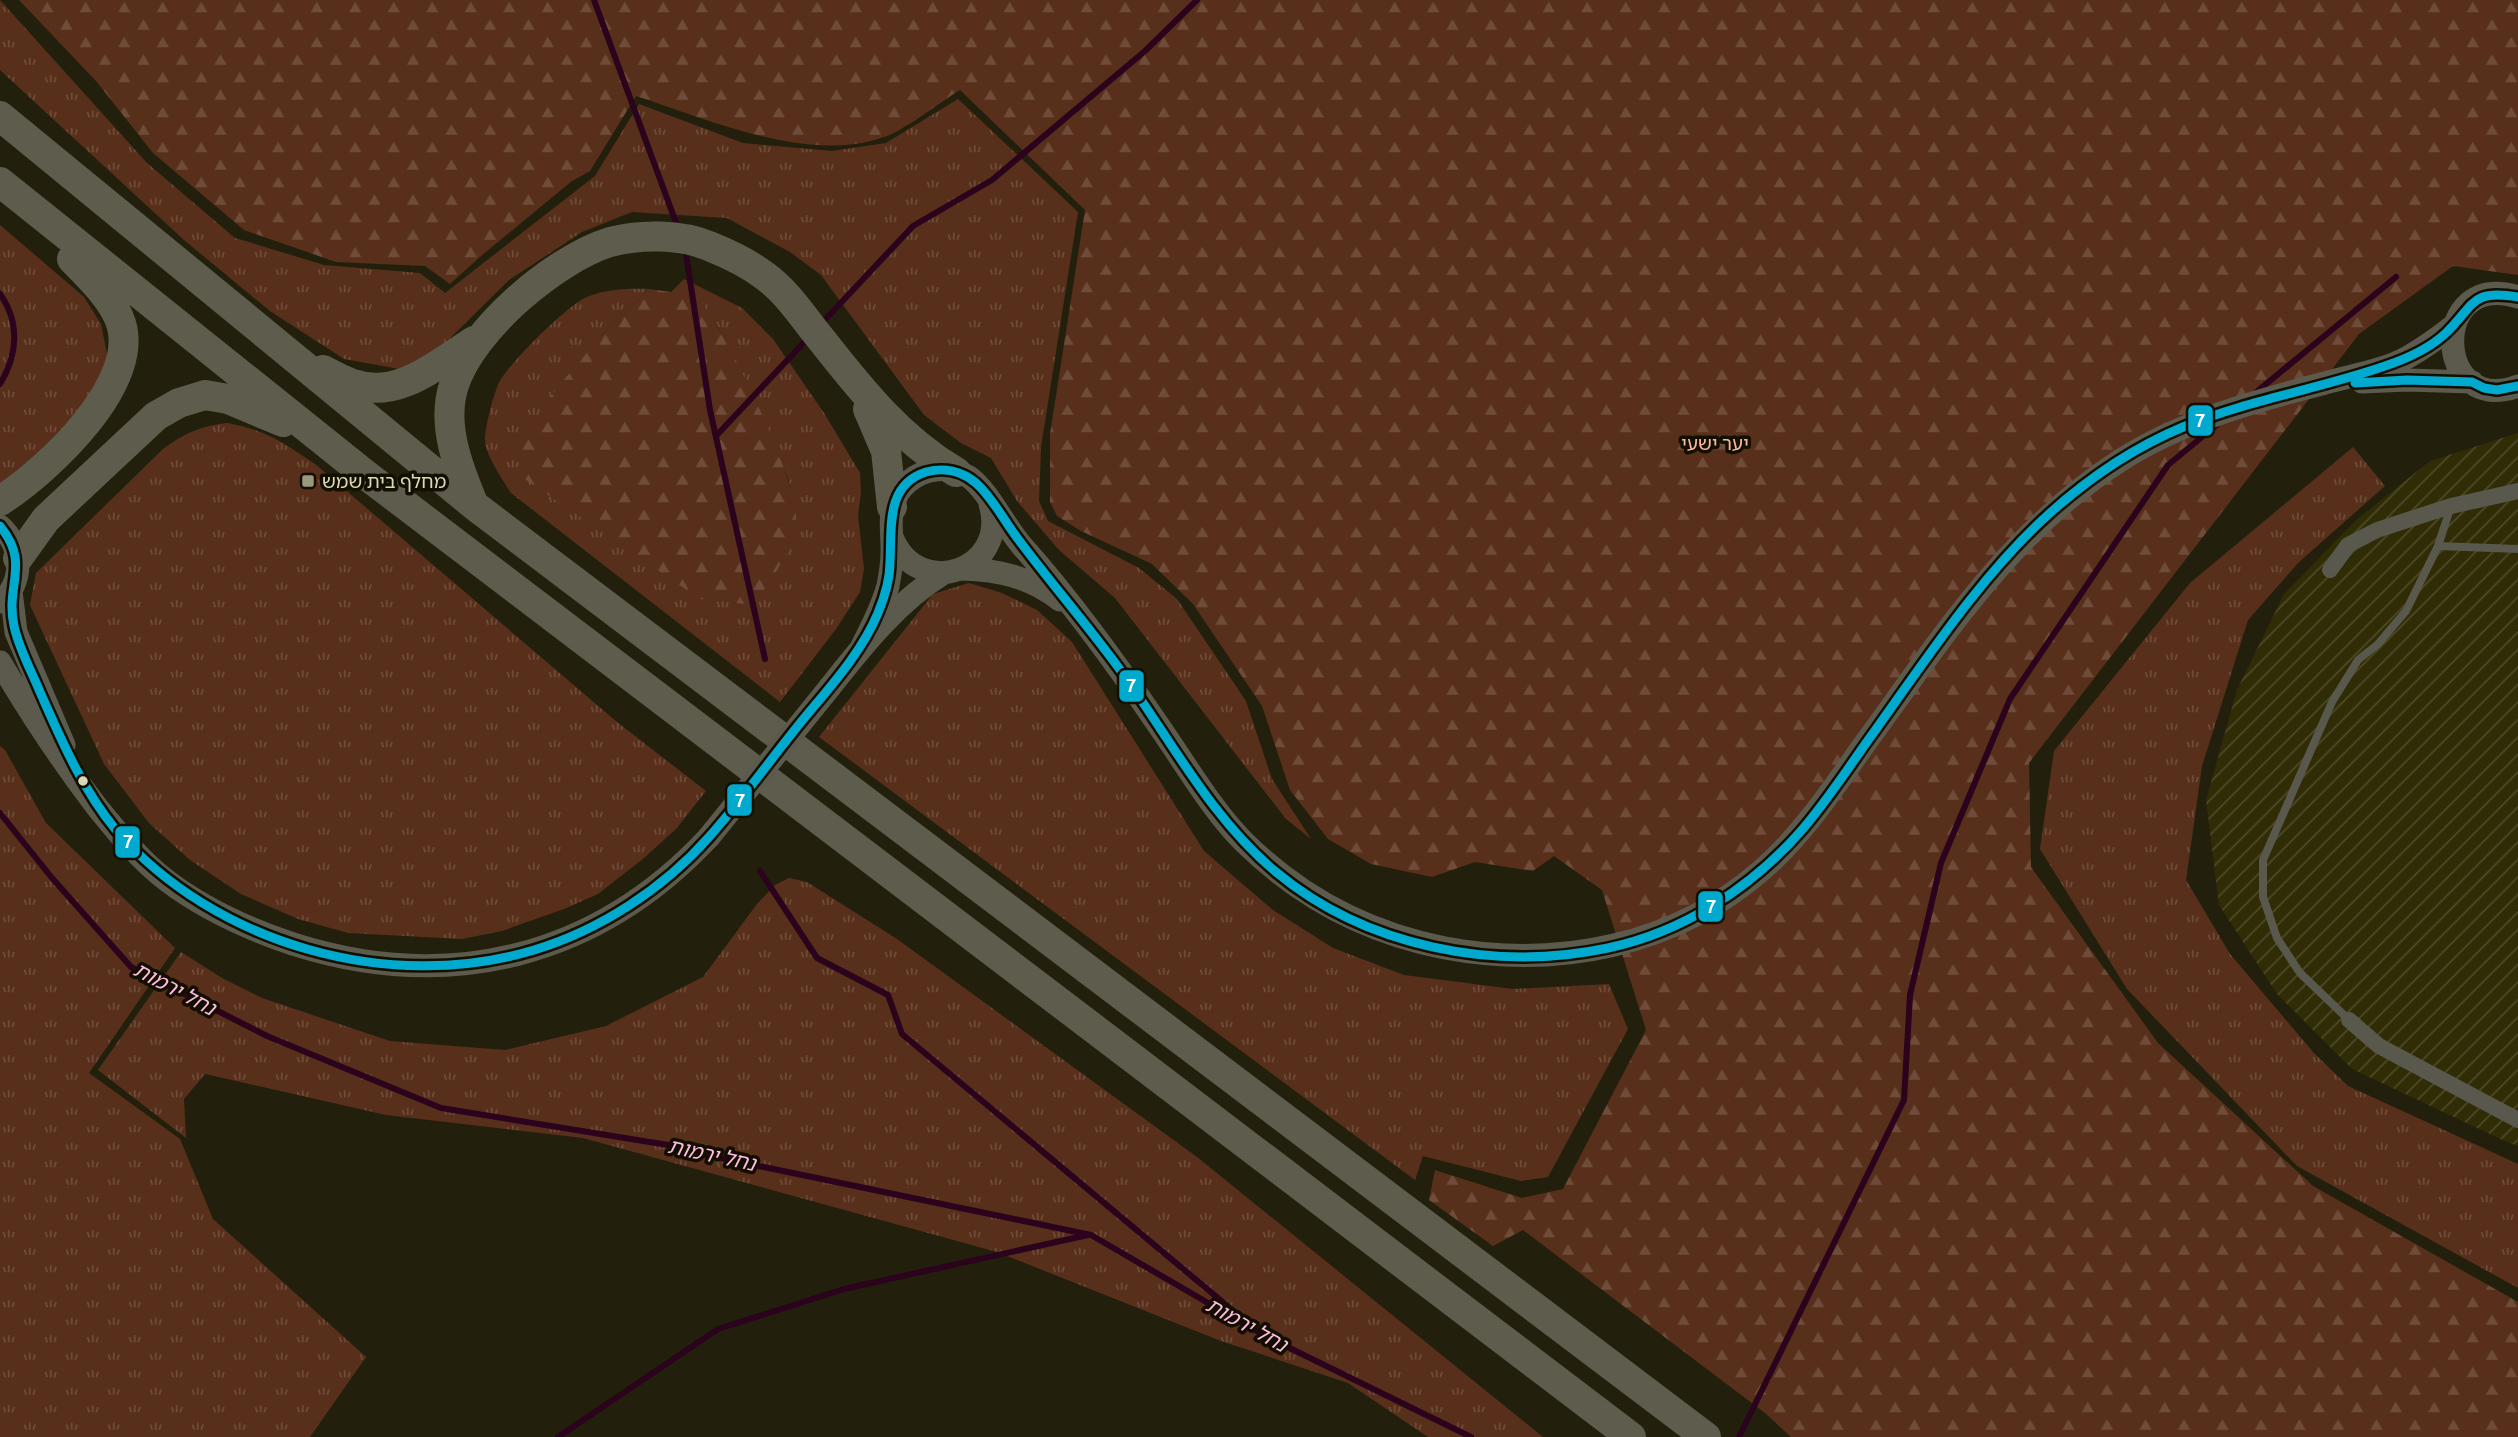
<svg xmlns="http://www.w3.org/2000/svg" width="2518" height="1437" viewBox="0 0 2518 1437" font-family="Ubuntu,'Noto Sans Hebrew',sans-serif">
  <defs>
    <pattern id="industrial-furrows" width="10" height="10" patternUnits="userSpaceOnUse" patternTransform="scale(1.75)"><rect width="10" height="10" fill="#302c05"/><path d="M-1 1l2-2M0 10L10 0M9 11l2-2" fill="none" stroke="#4d4a27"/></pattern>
    <pattern id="grass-tufts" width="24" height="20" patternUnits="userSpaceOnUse" patternTransform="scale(1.75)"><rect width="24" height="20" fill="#582f1a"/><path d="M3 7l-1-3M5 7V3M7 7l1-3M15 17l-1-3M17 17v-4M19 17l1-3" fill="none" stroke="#6f4c39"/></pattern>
    <pattern id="forest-firs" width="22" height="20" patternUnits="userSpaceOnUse" patternTransform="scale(1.75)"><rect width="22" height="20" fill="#582f1a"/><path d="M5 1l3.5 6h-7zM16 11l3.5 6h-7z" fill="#6f4c39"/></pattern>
  </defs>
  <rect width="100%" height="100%" fill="#22200c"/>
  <!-- industrial -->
  <path fill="url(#industrial-furrows)" d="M2518 433V1146L2507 1142 2352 1069 2277 994 2219 905 2206 800 2237 690 2284 594 2355 521 2430 461Z"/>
  <!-- grass -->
  <path fill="url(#grass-tufts)" d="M0 0 147 163 235 238 324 265 420 273 445 293 595 176 639 104 743 143 832 151 886 143 958 99 1078 212 1041 447 1039 501 1048 521 1139 568 1177 599 1246 701 1272 779 1311 839 1286 819 1115 598 1059 550 1017 501 991 458 961 443 924 415 821 275 790 252 727 218 632 212 582 232 509 280 438 350 405 370 344 359 270 311 184 240 0 70Z
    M0 225 84 297 101 324 110 369 84 414 0 490Z
    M684 279 742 308 773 339 824 413 860 473 861 493 858 515 864 569 860 592 836 629 780 702 511 493C503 480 486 456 485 441 484 431 495 387 501 379 517 356 558 315 581 300 600 289 628 288 649 289L600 337 786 554 796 519 789 481 765 422 719 328Z
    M228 423C268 431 282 442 315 464L617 722 706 791 676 829 644 858 598 894 564 909 502 931 462 939 348 933 298 919 241 894 190 860 149 823 104 764 30 605 36 573 163 449C185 433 200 426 228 423Z
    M2353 447 2385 486 2298 563 2248 620 2202 766 2186 880 2230 954 2313 1052 2348 1086 2518 1164V1288L2297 1166 2127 989 2040 849 2054 751 2190 583Z
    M969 583 1002 593 1037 610 1072 642 1204 851 1273 910 1333 948 1404 975 1513 989 1609 984 1628 1029 1548 1177 1521 1181 1423 1156 1415 1180 819 737 933 594Z
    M0 746 5 750 46 823 175 948 89 1073 180 1139 213 1219 366 1357 310 1437H0Z
    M789 878 807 882 897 939 1197 1157 1543 1437H1428L1348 1383 1221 1341 997 1252 583 1138 386 1115 205 1074 184 1099 186 1138 98 1070 181 952 222 978 262 998 390 1041 505 1050 606 1026 703 977 757 904 775 885Z"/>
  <!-- forest -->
  <path fill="url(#forest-firs)" d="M19 0H2518V275L2453 266 2359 334 2029 763 2031 867 2158 1043 2313 1186 2518 1302V1437H1791L1765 1413 1523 1230 1493 1246 1429 1200 1435 1170 1522 1198 1563 1189 1646 1030 1602 890 1554 856 1533 871 1475 862 1432 877 1371 864 1328 839 1290 790 1262 706 1193 604 1152 564 1081 531 1057 516 1050 502V434L1085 210 960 90C939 103 909 127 887 136 811 165 710 120 636 96L590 171 572 181 481 256 450 284 425 266 336 262 244 230 153 153 96 81Z
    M684 279C696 295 708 311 718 327 738 360 799 485 796 520 794 551 770 580 754 605L700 599 519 475 523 444 549 398 600 337 649 289 671 292Z"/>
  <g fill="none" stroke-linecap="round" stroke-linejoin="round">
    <!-- stream -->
    <path stroke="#2b031d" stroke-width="6" d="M594 0 678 228
      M685 248 710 410 765 659
      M0 294C20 322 18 355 0 384
      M821 324 913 226 992 180 1145 51 1197 0
      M2254 394 2396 277
      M716 436 809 337
      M0 813 52 878 131 967 267 1036 441 1108 668 1145 677 1149 1091 1235 1265 1336 1471 1437
      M760 871 817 958 888 995 902 1034 1243 1319
      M558 1437 718 1329 844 1289 1088 1235
      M1739 1437 1904 1100 1910 995 1941 863 2010 699 2168 465 2219 423"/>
    <!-- lane -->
    <path stroke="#59584d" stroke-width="8" d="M2438 546 2518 549
      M2349 1020 2300 973 2277 938 2263 897V860L2332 702 2358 660 2378 644 2406 611 2438 546 2451 506"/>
    <!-- street -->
    <path stroke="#59584d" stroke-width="16" d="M2330 570 2348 545 2377 530 2451 506 2518 491
      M2349 1020 2379 1046 2518 1120"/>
    <!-- secondary -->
    <path stroke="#5b5a4c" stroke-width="23" d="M2518 297C2428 269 2434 418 2518 386
      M2362 382 2407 380 2472 382
      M0 526C23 547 24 579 2 602
      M892 537C918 602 1010 570 990 504
      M962 569C999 570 1030 577 1060 600
      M11 591 16 632 64 745
      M862 646C872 627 882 607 888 586 890 575 892 564 892 554 893 527 884 502 908 482 924 468 950 465 969 477 987 489 1006 528 1022 546 1073 603 1118 666 1161 729 1186 765 1214 813 1245 843 1301 898 1368 933 1445 948 1557 969 1676 946 1763 869 1804 833 1834 787 1866 742 1942 638 2010 531 2121 460 2182 421 2255 401 2325 383 2352 375 2383 371 2408 357 2424 348 2439 337 2453 326
      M0 662C30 713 61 760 97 807 118 833 139 859 166 880 204 909 248 929 293 944 450 994 597 957 709 837
      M830 687C863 645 898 601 944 573"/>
    <!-- highway -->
    <path stroke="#5e5c4c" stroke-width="30" d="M0 116 475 506 1706 1437
      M0 182 366 475 1631 1437
      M323 370C333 375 343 381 353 384 398 400 439 363 474 341
      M868 409 886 451 892 507
      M0 501C47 471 146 380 119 318 109 295 88 276 72 259
      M473 503C458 467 441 424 454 385 472 329 555 259 610 242 640 234 681 234 709 246 729 254 748 263 765 276 788 293 803 317 821 339 861 390 900 439 956 472
      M18 558 46 519 156 416 179 403 205 395 228 399 283 422"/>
    <!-- secondary-bridge -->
    <path stroke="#5b5a4c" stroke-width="23" d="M709 837 830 687"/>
    <!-- bus-1 casing -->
    <g stroke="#130f00" stroke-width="14">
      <path id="bus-1" d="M2355 383 2407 380 2472 382 2484 388 2497 390 2518 386
        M0 526C31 564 5 584 14 626 19 649 31 670 40 692 61 739 82 789 116 830 214 944 390 994 534 950 600 930 663 889 709 837 740 802 768 763 797 727 826 691 860 656 878 613 885 596 890 580 890 562 892 528 885 485 926 472 944 467 962 471 976 483 993 498 1004 521 1018 539 1053 586 1092 630 1126 678 1173 744 1213 820 1276 872 1366 947 1495 972 1608 948 1683 932 1751 888 1801 831 1828 800 1850 765 1874 732 1927 658 1982 574 2050 513 2088 479 2135 447 2183 427 2248 400 2319 389 2385 366 2406 359 2430 348 2446 333 2475 305 2470 289 2518 297"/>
    </g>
    <!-- bus-1 -->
    <use href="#bus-1" stroke="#00a9ce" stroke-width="9"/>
  </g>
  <!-- markers -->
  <rect fill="#9a987b" stroke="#130f00" stroke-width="2.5" x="301" y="474" width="14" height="14" rx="3.5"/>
  <circle fill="#dbd8b7" stroke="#130f00" stroke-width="2.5" cx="83" cy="781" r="6"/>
  <g text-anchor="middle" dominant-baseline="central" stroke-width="7" stroke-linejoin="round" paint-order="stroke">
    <!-- park labels -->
    <g font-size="19" fill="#fdb79b" stroke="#130f00">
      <text x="1715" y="443">יער ישעי</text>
    </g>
    <!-- poi labels -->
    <g font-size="19" fill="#dbd8b7" stroke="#130f00" text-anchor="start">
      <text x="322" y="481">מחלף בית שמש</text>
    </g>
    <!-- water labels -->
    <g font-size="21" font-style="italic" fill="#febbe2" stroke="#130f00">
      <text transform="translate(175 988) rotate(28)">נחל ירמות</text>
      <text transform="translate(712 1154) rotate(12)">נחל ירמות</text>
      <text transform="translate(1247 1324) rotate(29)">נחל ירמות</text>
    </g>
  </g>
  <g stroke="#130f00" stroke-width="2.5">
    <rect x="2187" y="404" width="27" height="33" rx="7" fill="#00a9ce"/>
    <rect x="1118" y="669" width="27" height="34" rx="7" fill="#00a9ce"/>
    <rect x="726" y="783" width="27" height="34" rx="7" fill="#00a9ce"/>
    <rect x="114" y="825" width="27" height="34" rx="7" fill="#00a9ce"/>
    <rect x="1697" y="890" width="27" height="33" rx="7" fill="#00a9ce"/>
  </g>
  <g font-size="19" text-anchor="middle" font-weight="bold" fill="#fff">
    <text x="2200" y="427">7</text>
    <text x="1131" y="692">7</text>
    <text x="740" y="807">7</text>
    <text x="128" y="848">7</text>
    <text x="1711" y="913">7</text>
  </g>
</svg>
